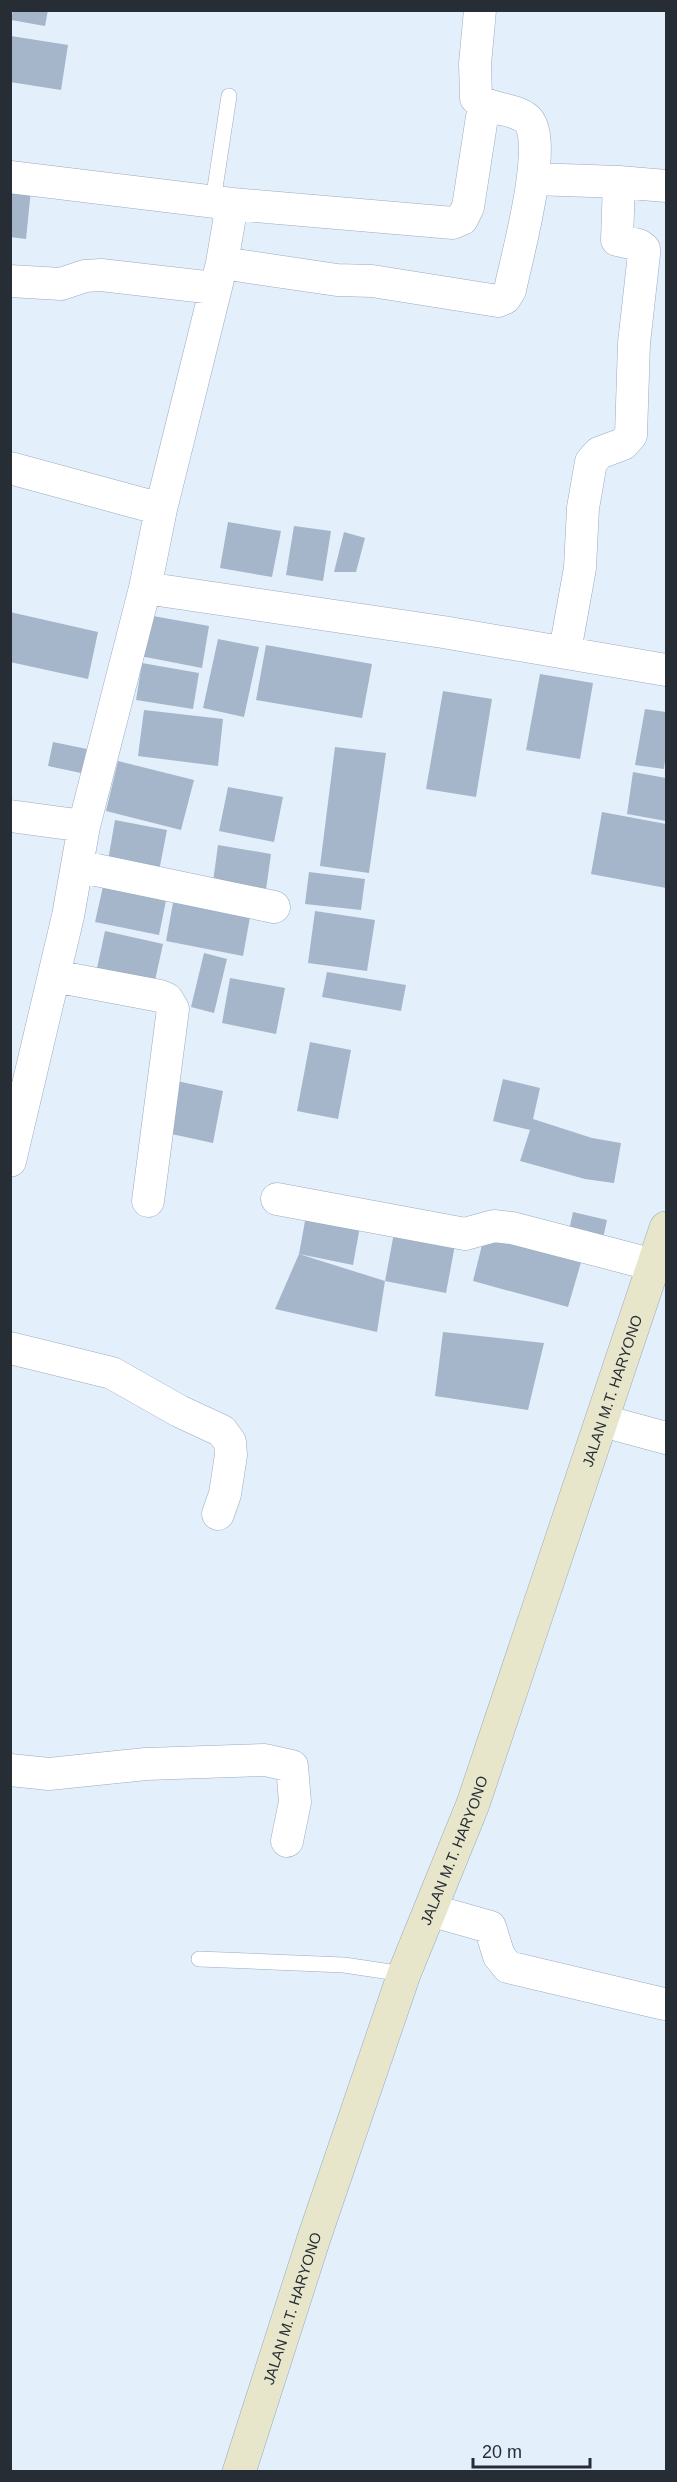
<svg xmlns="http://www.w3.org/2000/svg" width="677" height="2482" viewBox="0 0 677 2482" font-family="Helvetica,sans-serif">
  <rect width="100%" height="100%" fill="#e4effc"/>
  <!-- building -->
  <path fill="#a5b6ca" d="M13 10H48L45 26 11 20Z
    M11 36 68 45 61 90 10 82Z
    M10 187 31 190 26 239 10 237Z
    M228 522 281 531 272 577 220 568Z
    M294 526 331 531 323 581 286 575Z
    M344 532 365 538 356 572H334Z
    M10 612 98 632 88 679 10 662Z
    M142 614 209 626 202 668 135 655Z
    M218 639 259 647 244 717 203 708Z
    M266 645 372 664 362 718 256 700Z
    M142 663 199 673 193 709 136 700Z
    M540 674 593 683 580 759 526 750Z
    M443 691 492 699 476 797 426 789Z
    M645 709 666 712V752L664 769 635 765Z
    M144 710 223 719 218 766 138 756Z
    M53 742 87 749 81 773 48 766Z
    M335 747 386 753 369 873 320 866Z
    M118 761 194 780 181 830 106 811Z
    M633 772 666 778V821L627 814Z
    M228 787 283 797 274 842 219 831Z
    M602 812 666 824V888L591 874Z
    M115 820 167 830 158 876 107 866Z
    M218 845 271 854 265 897 212 889Z
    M309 872 365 879 361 910 305 904Z
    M106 873 169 886 159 935 95 922Z
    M175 892 252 906 243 956 166 941Z
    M315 911 375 920 367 971 308 963Z
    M105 931 163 944 154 985 96 973Z
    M204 953 227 959 214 1013 191 1007Z
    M327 972 406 985 401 1011 322 997Z
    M230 978 285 988 276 1034 222 1023Z
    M310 1042 351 1050 338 1119 297 1111Z
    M503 1079 540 1088 533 1119 592 1138 621 1143 614 1183 585 1179 520 1161 530 1130 493 1121Z
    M177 1081 223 1091 213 1143 167 1133Z
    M307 1210 361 1221 353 1265 299 1254Z
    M573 1212 607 1220 602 1243 568 1235Z
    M394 1233 455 1245 446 1293 385 1281Z
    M485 1233 582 1259 568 1307 473 1281Z
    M299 1254 385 1281 377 1332 275 1309Z
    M443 1332 544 1343 528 1410 435 1396Z"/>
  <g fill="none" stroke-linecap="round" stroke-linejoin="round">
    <!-- service casing -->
    <g stroke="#99abbf" stroke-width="16">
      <path id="service" d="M213 201 229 96
        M199 1959 344 1965 404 1974"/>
    </g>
    <!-- minor casing -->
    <g stroke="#99abbf" stroke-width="33">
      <path id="minor" d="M10 177 232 204 453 223 462 219 468 207 484 104
        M534 179 619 182 666 186
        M222 263 337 280 372 281 498 301 505 298 510 290C516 260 550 139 527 119 513 107 490 111 476 98L475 64 480 10
        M10 281 61 284 85 276 101 275 214 288
        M10 468 161 509
        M145 588 443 632 666 670
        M565 651 580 568 583 508 591 462 599 453 623 444 631 435 634 343 644 254V249L639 245 617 240 619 182
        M10 816 84 826
        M77 866 274 907
        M54 976 160 996 167 999 173 1009 148 1201
        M10 1161 68 916 84 826 145 588 161 509 222 263 232 204
        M277 1199 465 1234 494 1226 512 1228 654 1265
        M10 1348 112 1373 179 1411 222 1431 230 1442 231 1455 225 1494 218 1514
        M603 1421 666 1438
        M10 1770 49 1774 146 1764 265 1760 292 1766 295 1802 287 1841
        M430 1910 490 1927 499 1956 508 1967 664 2004"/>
    </g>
    <!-- secondary casing -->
    <g stroke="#99abbf" stroke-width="34">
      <g id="secondary">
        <path id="s1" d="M239 2472 314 2238 404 1974 473 1804 666 1228"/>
      </g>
    </g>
    <!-- service -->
    <use href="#service" stroke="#fff" stroke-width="15"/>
    <!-- minor -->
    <use href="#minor" stroke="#fff" stroke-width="32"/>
    <!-- secondary -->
    <use href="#secondary" stroke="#e7e6ca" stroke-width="33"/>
  </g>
  <g text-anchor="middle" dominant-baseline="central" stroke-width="4.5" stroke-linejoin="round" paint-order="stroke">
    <!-- street labels -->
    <g font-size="15" fill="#262d35" stroke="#e4effc">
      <text stroke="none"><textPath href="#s1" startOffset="1144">JALAN M.T. HARYONO</textPath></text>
      <text stroke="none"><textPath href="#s1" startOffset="658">JALAN M.T. HARYONO</textPath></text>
      <text stroke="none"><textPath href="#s1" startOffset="172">JALAN M.T. HARYONO</textPath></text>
    </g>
  </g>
  <!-- border -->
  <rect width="677" height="2482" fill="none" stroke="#262d35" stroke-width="24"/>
  <!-- scale -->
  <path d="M473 2458v9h117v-9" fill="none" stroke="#262d35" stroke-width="3"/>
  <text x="482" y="2458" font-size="18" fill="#262d35" stroke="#e4effc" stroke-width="4.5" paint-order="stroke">20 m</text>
</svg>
